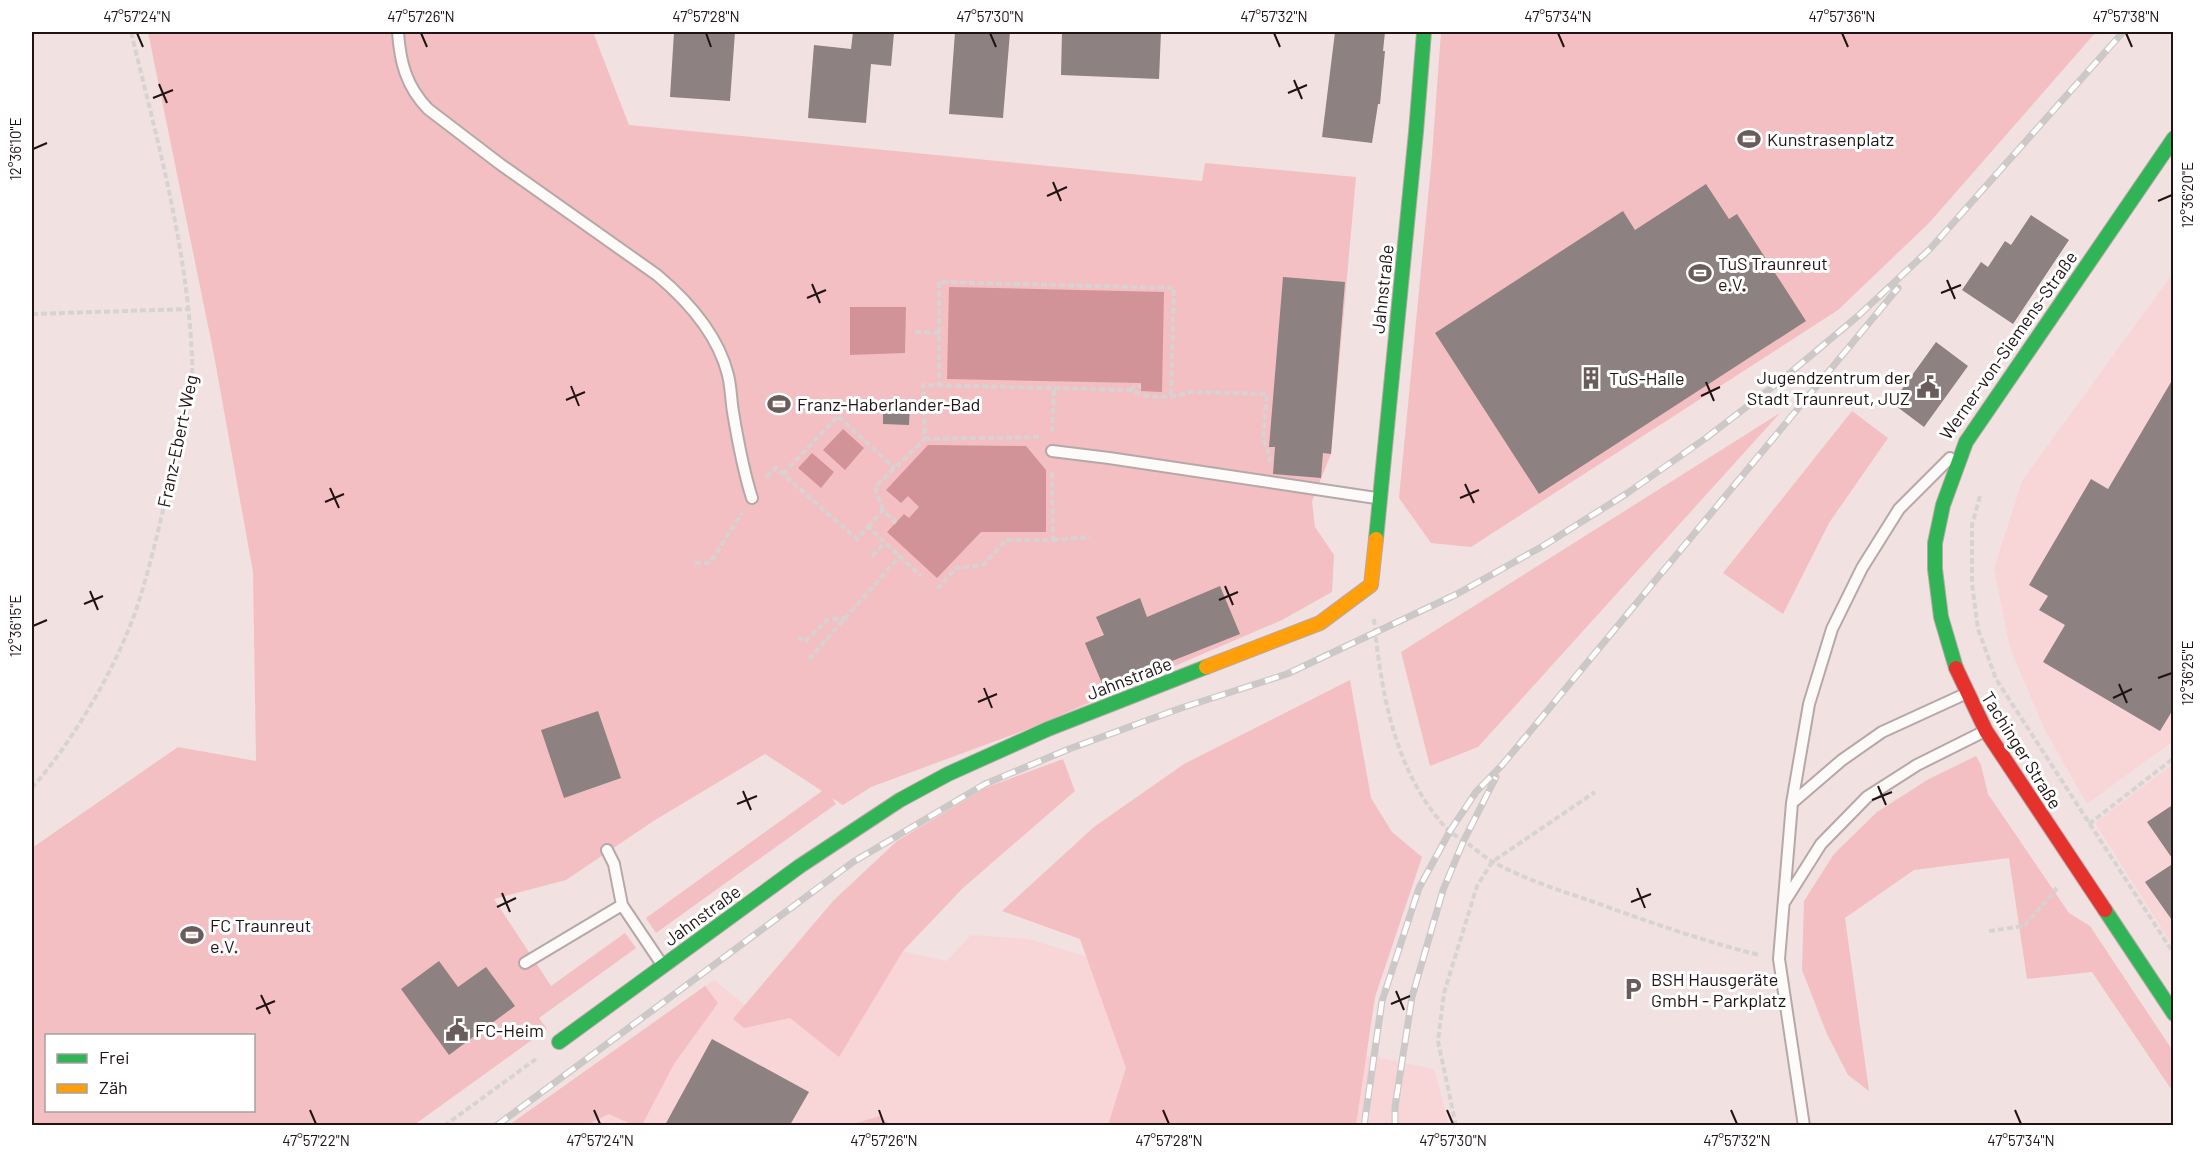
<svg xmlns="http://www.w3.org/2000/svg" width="2205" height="1157" viewBox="0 0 2205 1157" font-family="Barlow,sans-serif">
  <rect width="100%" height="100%" fill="#f2e1e1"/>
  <!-- built -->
  <path fill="#f8d5d7" d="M2173 273V741L2087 804 2045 730 2010 648 1994 569 2022 481Z
    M2173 764V946L2095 823Z
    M834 900 903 951 914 954 947 961 971 935 1028 939 1176 983 1366 1055 1434 1069 1449 1125 509 1126 714 980 745 1005Z"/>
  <!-- green -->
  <path fill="#f3bfc2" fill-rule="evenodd" d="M148 32H593L629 125 1202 181 1205 163 1356 177 1331 454 1312 501 1315 527 1334 555 1332 592 1282 620 1028 729 871 787 843 805 832 798 836 804 656 933 646 918 822 791 765 754 655 820 566 880 494 899 551 986 625 933 636 948 539 1018 547 1029 414 1125H32V848L178 747 256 761 253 572 214 355ZM46 1036H254V1110H46Z
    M1441 32H2096L1929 223 1838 310 1471 547 1431 543 1399 498 1432 156Z
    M1852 411 1888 438 1829 523 1783 614 1723 573Z
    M1780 413 1478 747 1430 766 1401 652Z
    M1350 680 1371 798 1392 832 1422 857 1375 997 1356 1125H1108L1126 1068 1080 939 1002 911 1094 827 1184 764Z
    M1976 756 1981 765 1988 794 2069 913 2090 926 2173 1051V1092L2092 972 2027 979 2009 858 1914 870 1845 918 1869 1091 1848 1075 1827 1034 1802 970 1804 901 1834 854 1877 812 1929 779Z
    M1063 759 1075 791 963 888 903 951 839 1057 790 1018 744 1028 733 1019 834 900 897 841 985 788Z
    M705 986 718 1003 674 1064 642 1125H633L609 1114 586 1125H509Z
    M880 1116 891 1125H850Z"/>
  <!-- water -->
  <path fill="#d19398" d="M949 287 1164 292 1162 392 1141 391V383L947 379Z
    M850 307H906L905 353 850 355Z
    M843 429 864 448 845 470 823 450Z
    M928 445 1026 446 1046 470V532H981L937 578 887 532 904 514 909 518 919 507 908 496 901 503 886 490Z
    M812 453 834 472 821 488 798 468Z"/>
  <!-- building -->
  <path fill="#8e8181" d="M674 32H735L730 101 670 97Z
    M853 32 894 33 891 66 871 64 866 123 808 118 814 45 851 49Z
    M955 32H1010L1003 118 949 114Z
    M1062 32H1161L1159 79 1061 75Z
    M1335 32H1385L1383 51H1385L1380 104H1378L1372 143 1322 137Z
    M1706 184 1729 219 1737 214 1806 321 1539 494 1435 333 1623 211 1635 230Z
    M2031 215 2069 240 2013 324 1962 290 1981 262 1988 267 2005 241 2011 245Z
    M1283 277 1345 282 1331 454 1323 453 1321 478 1273 474 1275 447H1269Z
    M1936 342 1968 366 1924 427 1892 403Z
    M2174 377V708L2160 731 2043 662 2065 625 2039 610 2048 596 2029 585 2091 479 2108 489Z
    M883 400H910L909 425 883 424Z
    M1220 586 1240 634 1104 688 1085 643 1104 635 1096 617 1140 598 1147 617Z
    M598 711 621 778 564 798 541 730Z
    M2174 804V861L2147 822Z
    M2174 863V923L2145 882Z
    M439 961 458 987 486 967 515 1006 449 1055 401 989Z
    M712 1039 809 1092 790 1125H665Z"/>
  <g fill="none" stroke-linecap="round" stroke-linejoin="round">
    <!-- lane casing -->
    <g stroke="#b7a8a8" stroke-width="14">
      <path id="lane" d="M398 32C400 62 406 86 428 109L500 164 657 275C688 301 718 335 728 375 731 387 731 400 733 412 738 442 743 470 752 498
        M1052 451 1109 458 1376 498
        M1792 803 1842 760 1882 732 1965 694
        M607 850 614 864 622 905 661 963
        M1785 901 1821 844 1867 797 1917 765 1985 731
        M525 963 622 905
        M1804 1126 1779 959 1792 803 1809 704 1832 629 1862 568 1899 509 1950 458"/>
    </g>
    <!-- fast casing -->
    <g stroke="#b7a8a8" stroke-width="16">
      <path id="fast" d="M1376 539 1416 132 1424 32
        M1956 668 1941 617 1935 569V543L1943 505 1966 442 2174 138
        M2105 910 2174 1014
        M559 1042 800 866 900 800 948 774 1048 729 1206 667"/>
    </g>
    <!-- slow casing -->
    <g stroke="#b7a8a8" stroke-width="16">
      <path id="slow" d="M1206 667 1320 623 1371 585 1376 539"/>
    </g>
    <!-- jam casing -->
    <g stroke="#b7a8a8" stroke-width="16">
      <path id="jam" d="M1956 668 1986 731 2105 910"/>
    </g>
    <!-- path -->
    <path stroke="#d8d3d3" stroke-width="4" stroke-dasharray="6 3" stroke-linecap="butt" d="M32 314 187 309
      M915 332 939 333V386
      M939 333V282L1174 288 1171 396
      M1130 390 1134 387 1141 386
      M1052 432 1054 388
      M925 439 1040 437
      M783 474 838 416 894 468
      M766 477 776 468 857 539 868 527 921 576
      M1980 496 1972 525V584L1978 629 1996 679 2174 954
      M883 510 875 487 925 439 923 385 1130 390C1147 399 1172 399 1189 392L1267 394 1263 439 1270 456 1269 462
      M868 527 883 510 896 523
      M1053 540 1090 537
      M872 556 885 543
      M695 563H710L742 513
      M937 589 956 568 983 565 1006 540H1053L1052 470
      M1374 619C1381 693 1395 774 1448 830 1454 835 1461 839 1467 843 1475 849 1484 857 1493 862 1524 879 1561 891 1594 902 1649 922 1703 941 1759 955
      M798 637 805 642 827 620 846 618
      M809 659 900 556
      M32 788C74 740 118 665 138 604 151 564 160 522 170 481 180 443 194 396 192 357 187 246 157 139 131 32
      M2089 824 2174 758
      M1989 931 2024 926 2056 890 2054 888
      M444 1126 536 1059
      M1456 1126 1438 1041 1444 993 1477 886 1492 862 1595 792"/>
    <!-- lane -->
    <use href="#lane" stroke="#fdfafa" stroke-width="10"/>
    <!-- fast -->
    <use href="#fast" stroke="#30b455" stroke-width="14"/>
    <!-- slow -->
    <use href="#slow" stroke="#ff9f0a" stroke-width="14"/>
    <!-- jam -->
    <use href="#jam" stroke="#e5322d" stroke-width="14"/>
    <!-- rail casing -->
    <g stroke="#ccc8c8" stroke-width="7">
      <path id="rail" d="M496 1126 853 862 985 784 1069 749 1181 708 1287 674 1457 594 1543 546 1626 494 1706 438 1784 378 1858 316 1930 249 2123 32
        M1364 1126 1382 1001 1419 888 1450 831 1476 792 1503 764 1898 288
        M1395 1126V1107L1412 997 1443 890 1464 840 1496 777"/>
    </g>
    <!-- rail -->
    <use href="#rail" stroke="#fff" stroke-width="4.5" stroke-dasharray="14" stroke-linecap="butt"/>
  </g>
  <!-- ticks -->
  <path fill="none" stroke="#201314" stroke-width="2" d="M137 33 143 47M421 33 427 47M706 33 711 47M990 33 996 47M1274 33 1280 47M1558 33 1564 47M1842 33 1848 47M2126 33 2132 47M1294 80 1302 99M159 84 167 103M1288 93 1307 85M153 98 173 90M33 149 47 143M1053 182 1061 201M1047 196 1067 187M2158 201 2172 195M1947 280 1955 299M812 284 820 303M1941 293 1961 285M807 298 826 290M1706 382 1714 401M571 386 579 406M1701 396 1720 387M566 400 585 392M1465 484 1474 503M330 488 339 508M1460 498 1479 490M325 502 344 494M1225 586 1233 605M90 591 98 610M1219 600 1238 592M84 604 103 596M33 626 47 620M2158 678 2172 673M2119 684 2127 703M984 688 992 708M2113 698 2132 689M978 702 997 694M1878 786 1886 805M743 791 751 810M1872 800 1892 792M737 804 757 796M1637 888 1645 908M502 893 510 912M1631 902 1651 894M497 907 516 898M1396 991 1404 1010M261 995 270 1014M1391 1004 1410 996M256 1009 275 1001M310 1110 316 1124M594 1110 600 1124M879 1110 884 1124M1163 1110 1169 1124M1447 1110 1453 1124M1731 1110 1737 1124M2015 1110 2021 1124"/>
  <!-- icons -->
  <defs>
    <g id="stadium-bare" transform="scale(1.8)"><path d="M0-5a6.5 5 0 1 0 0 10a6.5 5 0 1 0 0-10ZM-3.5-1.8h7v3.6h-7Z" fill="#6a5b5c" stroke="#fff" stroke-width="2.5" paint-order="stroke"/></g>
    <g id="building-bare" transform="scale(1.8)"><path d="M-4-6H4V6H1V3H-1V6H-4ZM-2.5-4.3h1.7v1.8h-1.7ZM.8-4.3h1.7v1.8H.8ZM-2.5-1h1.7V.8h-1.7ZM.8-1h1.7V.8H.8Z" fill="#6a5b5c" stroke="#fff" stroke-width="2.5" paint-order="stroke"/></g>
    <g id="civic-bare" transform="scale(1.8)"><path d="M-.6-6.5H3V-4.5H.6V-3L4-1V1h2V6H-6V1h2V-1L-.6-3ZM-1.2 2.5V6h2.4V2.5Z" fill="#6a5b5c" stroke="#fff" stroke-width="2.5" paint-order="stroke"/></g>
    <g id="parking-bare" transform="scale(1.8)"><path d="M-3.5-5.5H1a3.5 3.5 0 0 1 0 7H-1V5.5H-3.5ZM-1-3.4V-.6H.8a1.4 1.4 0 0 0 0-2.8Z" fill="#6a5b5c" stroke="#fff" stroke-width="2.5" paint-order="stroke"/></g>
  </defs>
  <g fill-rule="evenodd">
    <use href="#stadium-bare" x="1749" y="139"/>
    <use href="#stadium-bare" x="1700" y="273"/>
    <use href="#building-bare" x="1591" y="378"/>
    <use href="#civic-bare" x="1928" y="387"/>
    <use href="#stadium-bare" x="779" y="404"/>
    <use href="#stadium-bare" x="192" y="935"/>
    <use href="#parking-bare" x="1633" y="989"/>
    <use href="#civic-bare" x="457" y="1030"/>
  </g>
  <g text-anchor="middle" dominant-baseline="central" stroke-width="6" stroke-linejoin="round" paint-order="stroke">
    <!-- poi labels -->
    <g font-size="18" fill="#201314" stroke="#fff" text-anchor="start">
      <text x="1767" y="139">Kunstrasenplatz</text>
      <text x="1718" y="263">TuS Traunreut<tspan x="1718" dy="21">e.V.</tspan></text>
      <text x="1910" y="377" text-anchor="end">Jugendzentrum der<tspan x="1910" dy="21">Stadt Traunreut, JUZ</tspan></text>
      <text x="1609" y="378">TuS-Halle</text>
      <text x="797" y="404">Franz-Haberlander-Bad</text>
      <text x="210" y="925">FC Traunreut<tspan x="210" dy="21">e.V.</tspan></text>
      <text x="1651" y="979">BSH Hausgeräte<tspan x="1651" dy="21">GmbH - Parkplatz</tspan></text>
      <text x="475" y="1030">FC-Heim</text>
    </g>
    <!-- street labels -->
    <g font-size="18" fill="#201314" stroke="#fff">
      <text transform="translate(1382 289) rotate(-84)">Jahnstraße</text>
      <text transform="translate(2008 345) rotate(-55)">Werner-von-Siemens-Straße</text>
      <text transform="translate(177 441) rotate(-78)">Franz-Ebert-Weg</text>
      <text transform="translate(1129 678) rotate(-21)">Jahnstraße</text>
      <text transform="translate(2022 750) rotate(58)">Tachinger Straße</text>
      <text transform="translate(702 915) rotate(-36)">Jahnstraße</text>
    </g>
  </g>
  <!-- border -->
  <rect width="2205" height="1157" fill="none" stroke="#ffffff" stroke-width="66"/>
  <!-- legend -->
  <rect x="45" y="1034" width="210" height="78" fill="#ffffff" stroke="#a6a1a1" stroke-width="1.5"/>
  <rect x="57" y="1054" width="30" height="9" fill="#30b455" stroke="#a6a1a1" stroke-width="1.5"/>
  <text x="99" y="1064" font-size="18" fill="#201314">Frei</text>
  <rect x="57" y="1084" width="30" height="9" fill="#ff9f0a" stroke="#a6a1a1" stroke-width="1.5"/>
  <text x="99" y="1094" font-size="18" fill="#201314">Zäh</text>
  <rect x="33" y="33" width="2139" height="1091" fill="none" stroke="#201314" stroke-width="2"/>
  <g font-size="15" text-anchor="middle" fill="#201314">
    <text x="137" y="22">47°57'24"N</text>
    <text x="421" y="22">47°57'26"N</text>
    <text x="706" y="22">47°57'28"N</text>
    <text x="990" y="22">47°57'30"N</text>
    <text x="1274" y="22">47°57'32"N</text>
    <text x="1558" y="22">47°57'34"N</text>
    <text x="1842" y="22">47°57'36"N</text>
    <text x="2126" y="22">47°57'38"N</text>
    <text transform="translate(16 149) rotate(-90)" y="5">12°36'10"E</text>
    <text transform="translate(2188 195) rotate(-90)" y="5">12°36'20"E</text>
    <text transform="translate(16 626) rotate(-90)" y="5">12°36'15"E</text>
    <text transform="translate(2188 673) rotate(-90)" y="5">12°36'25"E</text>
    <text x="316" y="1146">47°57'22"N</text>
    <text x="600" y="1146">47°57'24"N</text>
    <text x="884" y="1146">47°57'26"N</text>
    <text x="1169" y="1146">47°57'28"N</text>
    <text x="1453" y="1146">47°57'30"N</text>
    <text x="1737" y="1146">47°57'32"N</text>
    <text x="2021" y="1146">47°57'34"N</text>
  </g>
</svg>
